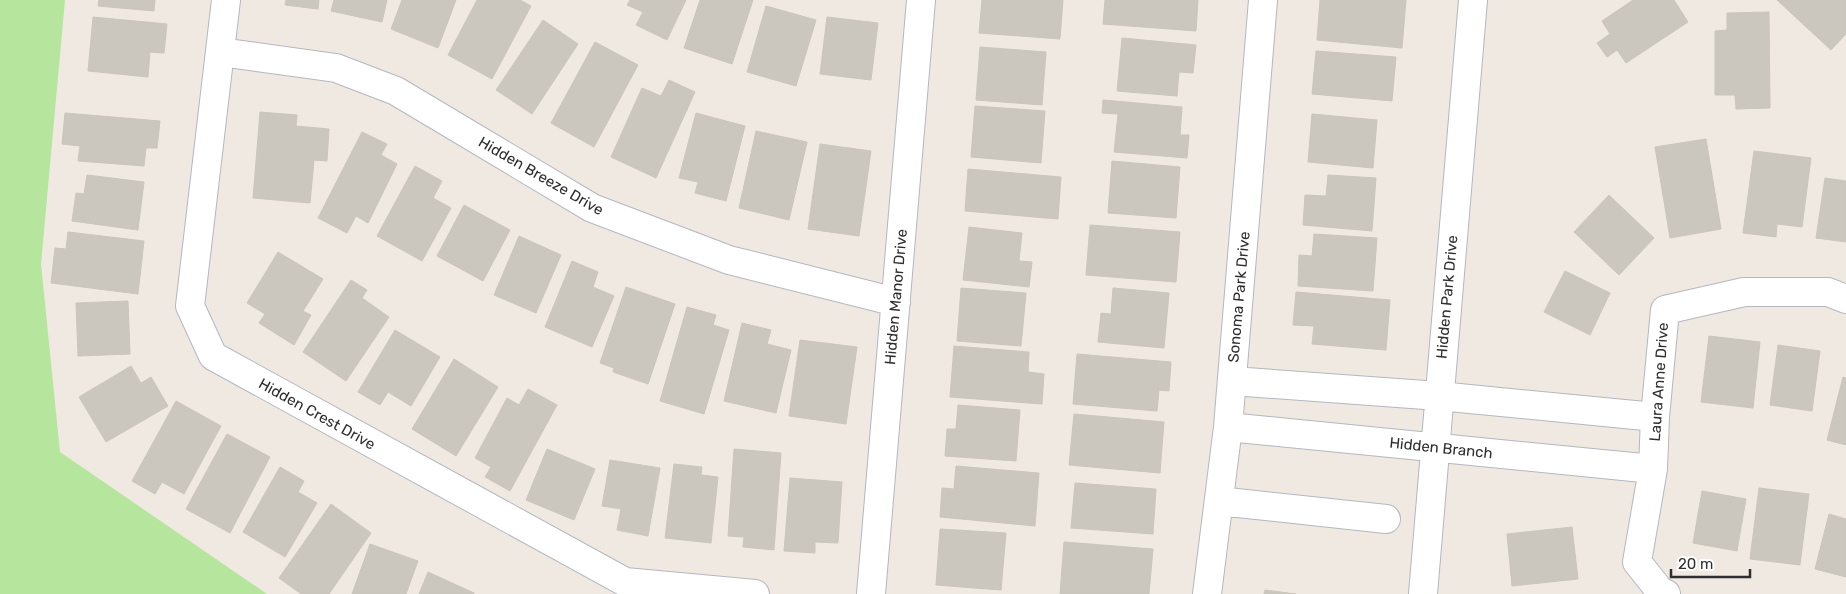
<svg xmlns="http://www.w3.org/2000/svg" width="1846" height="594" viewBox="0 0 1846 594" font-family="Rubik,sans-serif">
  <rect width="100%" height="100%" fill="#efe9e1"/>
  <!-- green -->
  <path fill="#b6e59e" d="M0 0H65L41 264 60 452 267 594H0Z"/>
  <!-- building -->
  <path fill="#cbc7bf" stroke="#cbc5ba" d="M99 0H155L154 11 98 6Z
    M286 0H319L318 9 285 5Z
    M334 0H387L382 22 331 11Z
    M402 0H456L438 48 391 29Z
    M477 0H520L531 6 492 79 448 55Z
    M630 0H686L667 40 636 25 643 12 627 5Z
    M700 0H753L732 64 684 48Z
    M982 0H1063L1060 39 979 33Z
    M1105 0H1198L1196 31 1103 24Z
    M1320 0H1406L1402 48 1317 40Z
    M1633 0H1674L1688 22 1626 63 1617 50 1607 57 1597 43 1610 34 1602 21Z
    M1777 0H1846V34L1831 50Z
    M766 6 816 20 796 86 747 72Z
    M1769 12 1770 108 1736 109 1735 95H1715V31L1727 30V13Z
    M93 17 167 24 164 53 150 52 148 77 88 71Z
    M827 17 878 23 871 80 820 74Z
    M543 20 578 44 532 114 496 90Z
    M1122 38 1196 45 1193 73 1179 72 1177 96 1117 91Z
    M595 42 638 65 594 147 551 123Z
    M980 47 1046 52 1042 105 976 100Z
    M1316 51 1396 57 1392 101 1312 94Z
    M669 80 695 92 656 178 611 157 642 88 661 96Z
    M1103 100 1182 107 1180 135H1189L1187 158 1114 152 1118 114 1102 113Z
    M975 106 1045 111 1041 163 971 157Z
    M260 112 297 115 296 126 329 129 327 161 314 160 310 203 253 198Z
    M65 113 160 121 157 148H146L144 166 78 161 80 146 62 144Z
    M696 113 745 126 726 201 695 193 698 182 679 178Z
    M1312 114 1377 120 1373 168 1308 162Z
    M756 131 807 142 789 220 739 208Z
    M362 132 387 144 381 155 397 164 368 223 356 216 347 233 318 218Z
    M1706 139 1721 229 1670 238 1655 147Z
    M820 144 871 151 859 236 808 229Z
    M1754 151 1811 158 1802 227 1777 224 1776 237 1743 233Z
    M1112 161 1180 167 1176 218 1108 213Z
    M415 166 442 181 433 198 451 208 422 261 377 236Z
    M968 169 1061 177 1058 219 965 211Z
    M87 175 144 182 138 230 72 221 76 193 84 194Z
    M1328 175 1376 178 1372 231 1303 225 1305 195 1326 196Z
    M1825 178 1846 181V242L1816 238Z
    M1609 195 1654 238 1619 275 1574 232Z
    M464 205 510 230 483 281 437 256Z
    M1090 225 1180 232 1176 282 1086 275Z
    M969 227 1022 233 1019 261 1032 262 1029 287 963 280Z
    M68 232 144 241 138 294 51 283 55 248 66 249Z
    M1314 234 1377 238 1373 291 1298 286 1299 255 1312 256Z
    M519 236 561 255 536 313 494 295Z
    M278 252 323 279 303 311 311 315 294 345 259 323 265 314 247 303Z
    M572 261 598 272 593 287 614 296 592 347 545 327Z
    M1565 271 1610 293 1590 335 1544 312Z
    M351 280 367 290 362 298 389 317 346 381 303 352Z
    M626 287 675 304 648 384 613 372 614 368 600 363Z
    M961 288 1026 293 1021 346 957 341Z
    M1113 288 1169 293 1164 348 1098 342 1101 313 1111 314Z
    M1296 292 1390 300 1386 350 1312 344 1314 326 1293 325Z
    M128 301 130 354 78 356 76 303Z
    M687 307 716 315 713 325 729 330 704 414 660 401Z
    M742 323 771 330 767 344 791 350 776 413 724 401Z
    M395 330 440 357 411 406 388 392 380 405 358 392Z
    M1709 336 1760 342 1753 408 1701 402Z
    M800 340 857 347 846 424 789 416Z
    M1778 345 1820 351 1812 411 1770 405Z
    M954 346 1029 352 1028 372 1044 374 1042 404 950 397Z
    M1077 354 1171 362 1169 391 1159 390 1157 411 1073 404Z
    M454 359 498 387 456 456 412 429Z
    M131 366 141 383 151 377 168 406 106 442 79 397Z
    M1843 377 1846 378V445L1827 440Z
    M528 389 557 405 510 491 485 477 491 467 475 458 507 398 519 405Z
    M176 401 221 426 184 494 162 482 155 494 132 481Z
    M958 405 1020 410 1016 461 945 456 947 429H956Z
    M1074 414 1164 422 1160 473 1069 465Z
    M227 434 270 457 230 533 186 509Z
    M547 449 595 469 574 520 526 500Z
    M734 449 781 453 774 550 743 547 744 537 728 536Z
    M610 460 660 468 648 536 617 530 621 509 602 506Z
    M674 464 702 467 701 475 718 477 711 543 665 538Z
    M956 466 1039 473 1035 526 940 517 942 488 954 489Z
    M280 467 304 481 298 492 317 503 285 557 243 532Z
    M790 478 842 482 838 543 815 542V553L784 551Z
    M1075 483 1156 489 1153 534 1071 528Z
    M1759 488 1809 494 1800 565 1750 559Z
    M1702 491 1746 499 1737 551 1693 543Z
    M331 504 371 533 329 594H301L279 578Z
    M1829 514 1846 519V577L1815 569Z
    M1572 527 1578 579 1512 586 1507 534Z
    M940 529 1006 533 1001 590 936 585Z
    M1064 542 1153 549 1149 594H1060Z
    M370 544 418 561 406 594H352Z
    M428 572 474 593V594H419Z
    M1265 590 1296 594H1264Z"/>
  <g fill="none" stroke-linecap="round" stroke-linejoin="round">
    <!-- minor casing -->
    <g stroke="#b4b7c1" stroke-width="30">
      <path id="minor" d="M226 0 190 306 213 356 625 582 755 594
        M220 52 336 68 396 91 592 208 729 260 896 302
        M1232 381 1439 396 1655 417
        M1228 427 1653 469
        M1219 501 1386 519
        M871 594 921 0
        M1207 594 1228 427 1263 0
        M1423 594 1473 0
        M1666 594 1660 591 1637 562 1653 469 1655 417 1665 310 1744 292H1828L1846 299"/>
    </g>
    <!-- minor -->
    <use href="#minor" stroke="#fff" stroke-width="28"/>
  </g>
  <g text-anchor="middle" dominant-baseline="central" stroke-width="4" stroke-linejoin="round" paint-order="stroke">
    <!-- street labels -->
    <g font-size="15" fill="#2e2e2e" stroke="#fff">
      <text transform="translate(541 176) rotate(30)">Hidden Breeze Drive</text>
      <text transform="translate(896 297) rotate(-85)">Hidden Manor Drive</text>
      <text transform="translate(1239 297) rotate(-85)">Sonoma Park Drive</text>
      <text transform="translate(1447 297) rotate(-85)">Hidden Park Drive</text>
      <text transform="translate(1659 382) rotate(-86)">Laura Anne Drive</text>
      <text transform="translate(317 414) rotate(29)">Hidden Crest Drive</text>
      <text transform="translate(1441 448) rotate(6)">Hidden Branch</text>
    </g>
  </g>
  <!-- scale -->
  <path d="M1671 569v8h79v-8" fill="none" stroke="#2e2e2e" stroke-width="2.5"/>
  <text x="1678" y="569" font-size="15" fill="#2e2e2e" stroke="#ffffff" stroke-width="4" paint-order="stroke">20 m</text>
</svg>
